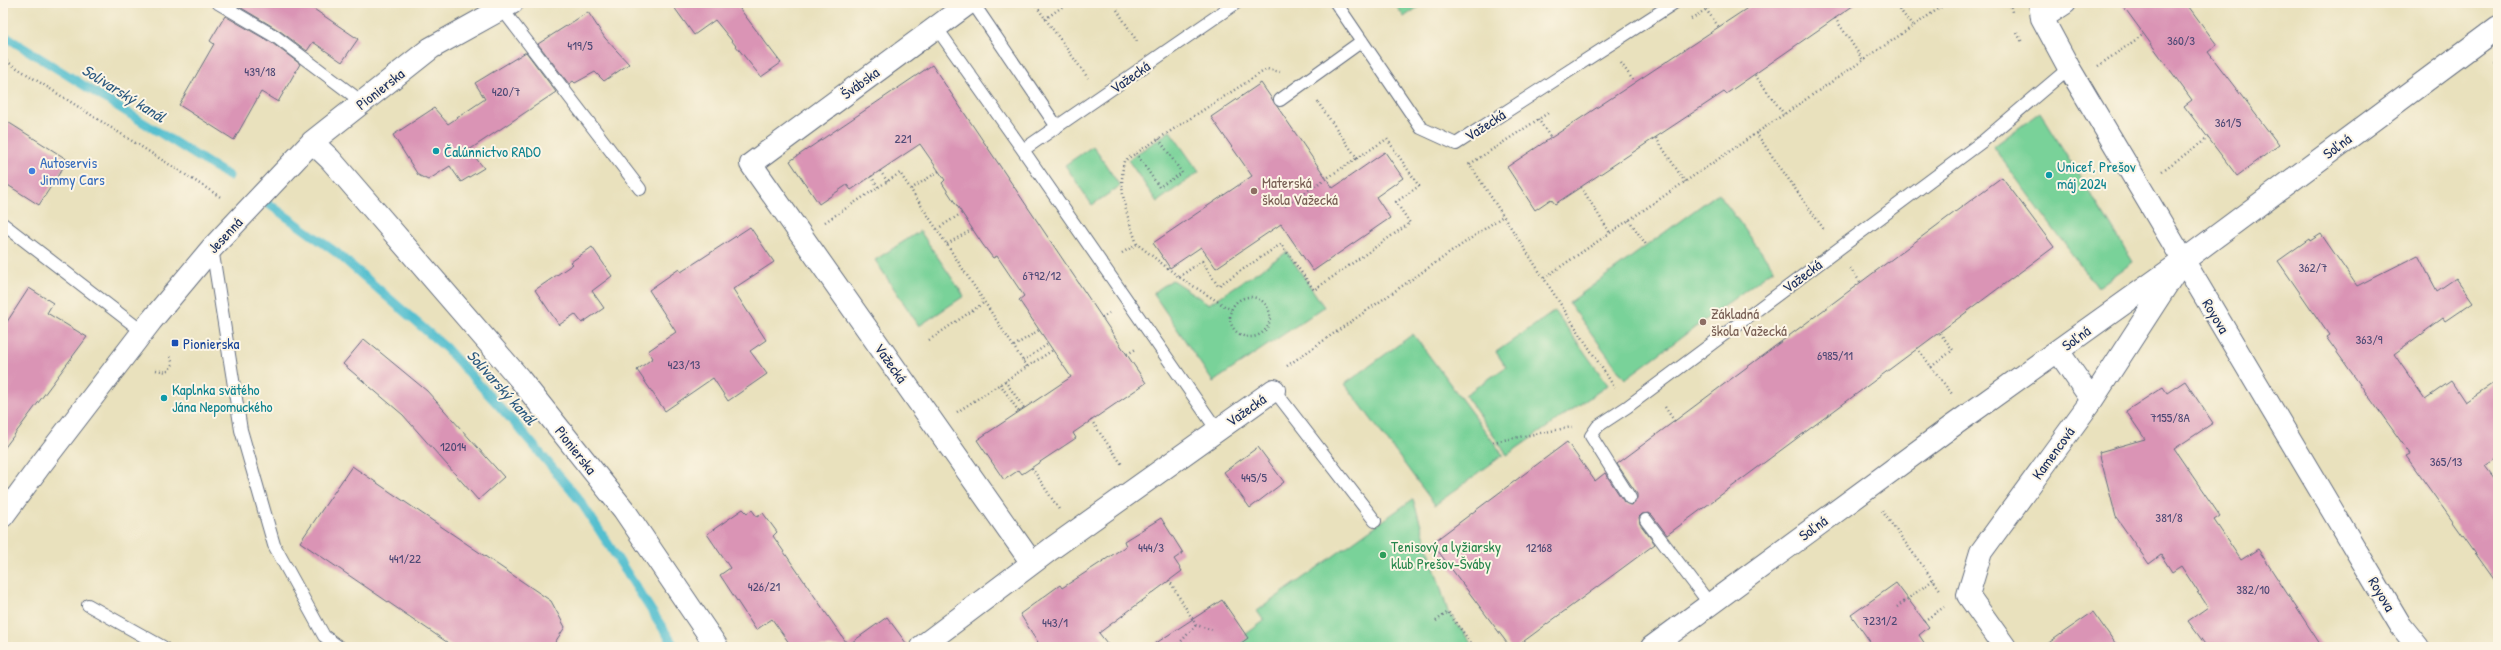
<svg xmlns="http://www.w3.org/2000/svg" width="2501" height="650" viewBox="0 0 2501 650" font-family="'Patrick Hand',sans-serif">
  <rect width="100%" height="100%" fill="#fcf5e5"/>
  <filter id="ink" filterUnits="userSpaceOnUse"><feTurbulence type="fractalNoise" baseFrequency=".025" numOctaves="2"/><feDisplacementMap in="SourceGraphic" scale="8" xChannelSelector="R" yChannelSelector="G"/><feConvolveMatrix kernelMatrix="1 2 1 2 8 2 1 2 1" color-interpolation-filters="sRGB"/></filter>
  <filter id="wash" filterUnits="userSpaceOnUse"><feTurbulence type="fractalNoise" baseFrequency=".012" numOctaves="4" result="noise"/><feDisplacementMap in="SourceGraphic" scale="16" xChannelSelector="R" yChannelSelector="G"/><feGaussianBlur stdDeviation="0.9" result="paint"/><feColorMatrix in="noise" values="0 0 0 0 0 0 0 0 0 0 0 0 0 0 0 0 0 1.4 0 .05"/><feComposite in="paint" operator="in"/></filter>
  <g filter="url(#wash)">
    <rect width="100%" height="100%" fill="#e9e1bd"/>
    <!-- green -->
    <path fill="#79d299" stroke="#4a807c" d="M1394 3H1424L1404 17Z
      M2040 112 2133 262 2097 288 1993 147Z
      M1170 131 1199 172 1157 202 1128 160Z
      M1093 146 1120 186 1092 205 1065 165Z
      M1718 193 1774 269 1625 379 1569 303Z
      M920 231 964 296 919 326 875 260Z
      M1287 252 1324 307 1213 382 1153 293 1172 280 1209 304Z
      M1555 311 1608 385 1507 455 1465 395 1506 367 1496 352Z
      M1413 334 1503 455 1435 505 1345 384Z
      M1413 499 1448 612 1474 647H1233L1231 645 1264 621 1257 611Z"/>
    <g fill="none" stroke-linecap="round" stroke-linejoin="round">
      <!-- stream -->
      <path stroke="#54bfcf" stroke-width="9" d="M3 35 229 176
        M259 197 337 253 446 348 519 428 581 502 675 647"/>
    </g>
    <g id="blocks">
      <!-- building -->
      <path fill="#da94b5" d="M233 3H305L358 39 342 62 313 42 307 51 280 31Z
        M671 3H740L737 5 781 63 761 77 715 20 694 35Z
        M1755 3H1857L1726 94 1724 92 1555 204 1551 199 1535 210 1507 167Z
        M2121 3H2186L2217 45 2208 52 2279 145 2237 176 2184 106 2192 100Z
        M588 12 605 38 629 64 604 81 595 72 575 83 573 81 569 84 538 44Z
        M225 16 272 43 300 64 278 102 261 92 234 140 179 105 214 44 210 41Z
        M526 52 556 92 469 150 484 168 461 182 450 166 428 180 418 175 393 135 434 108 448 124 485 99 475 83Z
        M932 65 1146 383 1073 433 1076 438 1022 474 1019 470 1004 480 977 440 1071 377 1019 300 1024 296 997 256 993 258 983 245 942 183 945 180 920 144 851 190 847 185 819 204 790 161Z
        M1261 83 1333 188 1385 152 1403 178 1376 197 1390 218 1313 271 1281 224 1216 268 1201 247 1170 268 1153 243 1252 176 1211 117Z
        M3 119 68 160 39 205 3 182Z
        M2002 177 2054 247 1667 535 1652 515 1649 513 1642 514 1639 517 1640 524 1655 544 1516 647H1510L1432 543 1567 442 1595 481 1605 473 1624 502 1630 505 1634 504 1637 498V494L1617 464Z
        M750 227 774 262 733 289 766 340 750 351 767 374 728 401 713 378 665 411 637 370 653 358 648 351 676 332 649 290 679 269 681 272Z
        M2321 234 2357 286 2418 255 2437 291 2456 278 2473 302 2445 321 2443 318 2394 354 2425 399 2451 381 2465 402 2498 380V457L2485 466 2498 483V585L2406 456 2410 454 2326 337 2329 335 2278 261 2309 239 2310 241Z
        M592 247 612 276 592 291 604 308 582 323 575 314 559 325 535 290 573 264 571 262Z
        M29 288 53 303 47 313 87 337 3 450V328Z
        M364 339 427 391 504 477 478 500 403 415 343 364Z
        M2185 381 2213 423 2174 449 2220 516 2214 520 2241 560 2258 549 2322 647H2207L2188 621 2208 607 2181 566 2172 572 2161 555 2149 564 2116 517 2099 452 2145 439 2126 411 2163 387 2167 393Z
        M1258 447 1284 482 1250 508 1224 472Z
        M352 466 551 601 565 627 552 647H454L300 542Z
        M743 509 747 513 752 510 757 517 763 513 777 532 773 536 848 645 887 617 909 647H792L772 619 756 630 720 575 730 568 707 534Z
        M1161 518 1183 553 1174 559 1182 571 1099 633 1110 647H1041L1020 614 1060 585 1062 588 1126 546 1124 541Z
        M1896 583 1929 627 1919 635 1927 647H1874L1851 615Z
        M1222 600 1248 638 1236 647H1150Z
        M2093 612 2118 647H2043L2064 632Z"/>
    </g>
  </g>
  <g filter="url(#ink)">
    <use href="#blocks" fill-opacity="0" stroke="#636d7f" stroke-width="1"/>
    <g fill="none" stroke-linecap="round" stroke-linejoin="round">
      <!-- lane casing -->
      <g stroke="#636d7f" stroke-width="14">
        <path id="lane" d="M218 3 276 37 362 102
          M973 3 1057 127
          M1336 3 1421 128 1456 144 1674 3
          M502 9 640 189
          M936 27 1023 150 1236 3
          M1280 100 1362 41
          M1023 150 1217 430
          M3 224 143 332
          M212 248 241 430 274 545 324 636 339 647
          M1274 390 1375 521
          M1630 498 1591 436 1598 426 1627 407 1983 141 2069 68
          M1646 520 1709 603
          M88 605 163 647"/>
      </g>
      <!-- street casing -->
      <g stroke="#636d7f" stroke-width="24">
        <path id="street" d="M969 3 751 164 1032 563
          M2040 3 2042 18 2069 68 2401 626 2418 647
          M2042 18 2065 3
          M312 142 330 159 519 378 624 510 717 647
          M2058 351 2092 400
          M3 516 39 467 151 321 212 248 312 142 431 48 512 3
          M921 647 1051 549 1274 390
          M1652 647 1951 427 2183 261 2498 27
          M2005 647 1968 595 1981 552 2092 400 2175 272"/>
      </g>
      <!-- path -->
      <path stroke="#636d7f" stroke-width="2.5" stroke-dasharray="1 3" stroke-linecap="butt" d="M1034 3 1088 78
        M1701 3 1719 27
        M1895 3 1913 27
        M2010 3 2012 12
        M1117 10 1138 43
        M1835 18 1863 60
        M1045 19 1062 7
        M1691 19 1716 3
        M2017 33 2022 42
        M3 59 222 198
        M2494 62 2498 69
        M1621 63 1635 83
        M2098 66 2144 34
        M1755 75 1784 114
        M1538 119 1551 138
        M1756 133 1825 231
        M1656 138 1685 182
        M1136 153 1159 187 1182 173 1159 139
        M1469 163 1615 388
        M1470 164 1548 113
        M880 171 888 182
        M2162 171 2208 138
        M871 176 879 188
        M1581 187 1610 233
        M911 189 939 171
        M1285 206 1357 158
        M1629 220 1647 246
        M825 222 900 173 1027 367
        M937 229 962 213
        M947 244 973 229
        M1137 244C1127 215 1118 192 1124 161L1267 69 1280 72
        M1122 253 1137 244 1179 277 1231 310
        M1850 268 1861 283
        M1179 277 1202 261 1218 286 1281 244 1314 290 1410 223 1396 202 1419 186 1387 139 1357 158 1317 101
        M1544 278 1947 3
        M1230 317a20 20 0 1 1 40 0a20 20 0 1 1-40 0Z
        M1102 318 1109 313
        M929 340 985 302
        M1014 346 1039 330
        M1917 348 1952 394
        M1127 354 1136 349
        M1023 361 1048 344
        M1287 366 1503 216
        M1931 367 1953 350 1939 332
        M156 370 167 372 173 364 169 354
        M1005 381 1024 408
        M1000 384 1019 412
        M1665 407 1675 422
        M957 412 1053 350
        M1091 420 1123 466
        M1493 442 1572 427
        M1032 468 1060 511
        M1882 511 1941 591
        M1169 580 1196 625 1213 630
        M1897 607 1933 580
        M1436 621 1448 612 1474 647
        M1924 621 1944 607
        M1176 647 1196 625
        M1620 647 1626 643"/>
      <!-- lane -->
      <use href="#lane" stroke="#fff" stroke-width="12"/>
      <!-- street -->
      <use href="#street" stroke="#fff" stroke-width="22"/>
    </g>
  </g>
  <!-- markers -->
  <g fill="#0f9aa8" stroke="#fcf5e5" stroke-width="1.5">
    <circle cx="436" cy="151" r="4"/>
    <circle cx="2049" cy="175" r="4"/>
    <circle cx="164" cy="398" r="4"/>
  </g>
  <circle fill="#3f7fe0" stroke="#fcf5e5" stroke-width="1.5" cx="32" cy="171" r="4"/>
  <g fill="#8d6e63" stroke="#fcf5e5" stroke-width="1.5">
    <circle cx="1254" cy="191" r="4"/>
    <circle cx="1703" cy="322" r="4"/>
  </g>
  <rect fill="#1a4fb4" stroke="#fcf5e5" stroke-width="1.5" x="171" y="339" width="8" height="8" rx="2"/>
  <circle fill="#2e9e5b" stroke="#fcf5e5" stroke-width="1.5" cx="1383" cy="555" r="4"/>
  <g text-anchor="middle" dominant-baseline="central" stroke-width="4" stroke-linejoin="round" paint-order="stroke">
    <!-- number labels -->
    <g font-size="13" fill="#4b4874">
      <text x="2181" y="40">360/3</text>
      <text x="580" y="45">419/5</text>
      <text x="260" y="71">439/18</text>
      <text x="506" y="91">420/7</text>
      <text x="2228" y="122">361/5</text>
      <text x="903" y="138">221</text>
      <text x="2313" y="267">362/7</text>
      <text x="1042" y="275">6792/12</text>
      <text x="2369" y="339">363/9</text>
      <text x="1835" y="355">6985/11</text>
      <text x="684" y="364">423/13</text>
      <text x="2170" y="417">7155/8A</text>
      <text x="453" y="446">12014</text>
      <text x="2446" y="461">365/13</text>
      <text x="1254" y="477">445/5</text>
      <text x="2169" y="517">381/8</text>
      <text x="1151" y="547">444/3</text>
      <text x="1539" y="547">12168</text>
      <text x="405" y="558">441/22</text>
      <text x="764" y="586">426/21</text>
      <text x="2253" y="589">382/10</text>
      <text x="1880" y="620">7231/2</text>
      <text x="1055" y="622">443/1</text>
    </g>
    <!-- street labels -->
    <g font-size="15" fill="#1b2f5e" stroke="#fcf5e5">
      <text transform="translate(1130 77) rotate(-35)">Važecká</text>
      <text transform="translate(860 83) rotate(-36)">Švábska</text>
      <text transform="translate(380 89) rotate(-38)">Pionierska</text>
      <text transform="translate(1485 125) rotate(-33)">Važecká</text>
      <text transform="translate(2337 146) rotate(-37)">Soľná</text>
      <text transform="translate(225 235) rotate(-47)">Jesenná</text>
      <text transform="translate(1802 276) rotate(-37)">Važecká</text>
      <text transform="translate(2216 316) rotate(59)">Royova</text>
      <text transform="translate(2076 338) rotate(-36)">Soľná</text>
      <text transform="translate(891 363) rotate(55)">Važecká</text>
      <text transform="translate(1246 410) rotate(-35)">Važecká</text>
      <text transform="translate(576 450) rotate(52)">Pionierska</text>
      <text transform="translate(2053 453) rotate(-54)">Kamencová</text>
      <text transform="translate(1813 528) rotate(-36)">Soľná</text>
      <text transform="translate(2382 594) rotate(59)">Royova</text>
    </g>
    <!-- culture labels -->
    <g font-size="15" fill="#0d838f" stroke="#fcf5e5" text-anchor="start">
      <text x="444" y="151">Čalúnnictvo RADO</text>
      <text x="2057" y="166">Unicef, Prešov<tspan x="2057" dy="17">máj 2024</tspan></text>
      <text x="172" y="389">Kaplnka svätého<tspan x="172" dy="17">Jána Nepomuckého</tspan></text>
    </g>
    <!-- shop labels -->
    <g font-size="15" fill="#366cbe" stroke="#fcf5e5" text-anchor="start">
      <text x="40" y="162">Autoservis<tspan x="40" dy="17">Jimmy Cars</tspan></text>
    </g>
    <!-- education labels -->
    <g font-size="15" fill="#785e54" stroke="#fcf5e5" text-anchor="start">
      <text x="1262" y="182">Materská<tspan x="1262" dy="17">škola Važecká</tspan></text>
      <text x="1711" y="313">Základná<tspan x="1711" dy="17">škola Važecká</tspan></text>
    </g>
    <!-- transit labels -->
    <g font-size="15" fill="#164399" stroke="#fcf5e5" text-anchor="start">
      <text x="183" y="343">Pionierska</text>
    </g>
    <!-- leisure labels -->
    <g font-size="15" fill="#27864d" stroke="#fcf5e5" text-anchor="start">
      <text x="1391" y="546">Tenisový a lyžiarsky<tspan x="1391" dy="17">klub Prešov-Šváby</tspan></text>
    </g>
    <!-- water labels -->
    <g font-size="16" font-style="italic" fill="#2c5a80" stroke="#fcf5e5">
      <text transform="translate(124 93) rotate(32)">Solivarský kanál</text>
      <text transform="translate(502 387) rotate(48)">Solivarský kanál</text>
    </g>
  </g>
  <!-- margin -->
  <rect width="2501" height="650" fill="none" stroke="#fcf5e5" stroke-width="16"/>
</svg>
